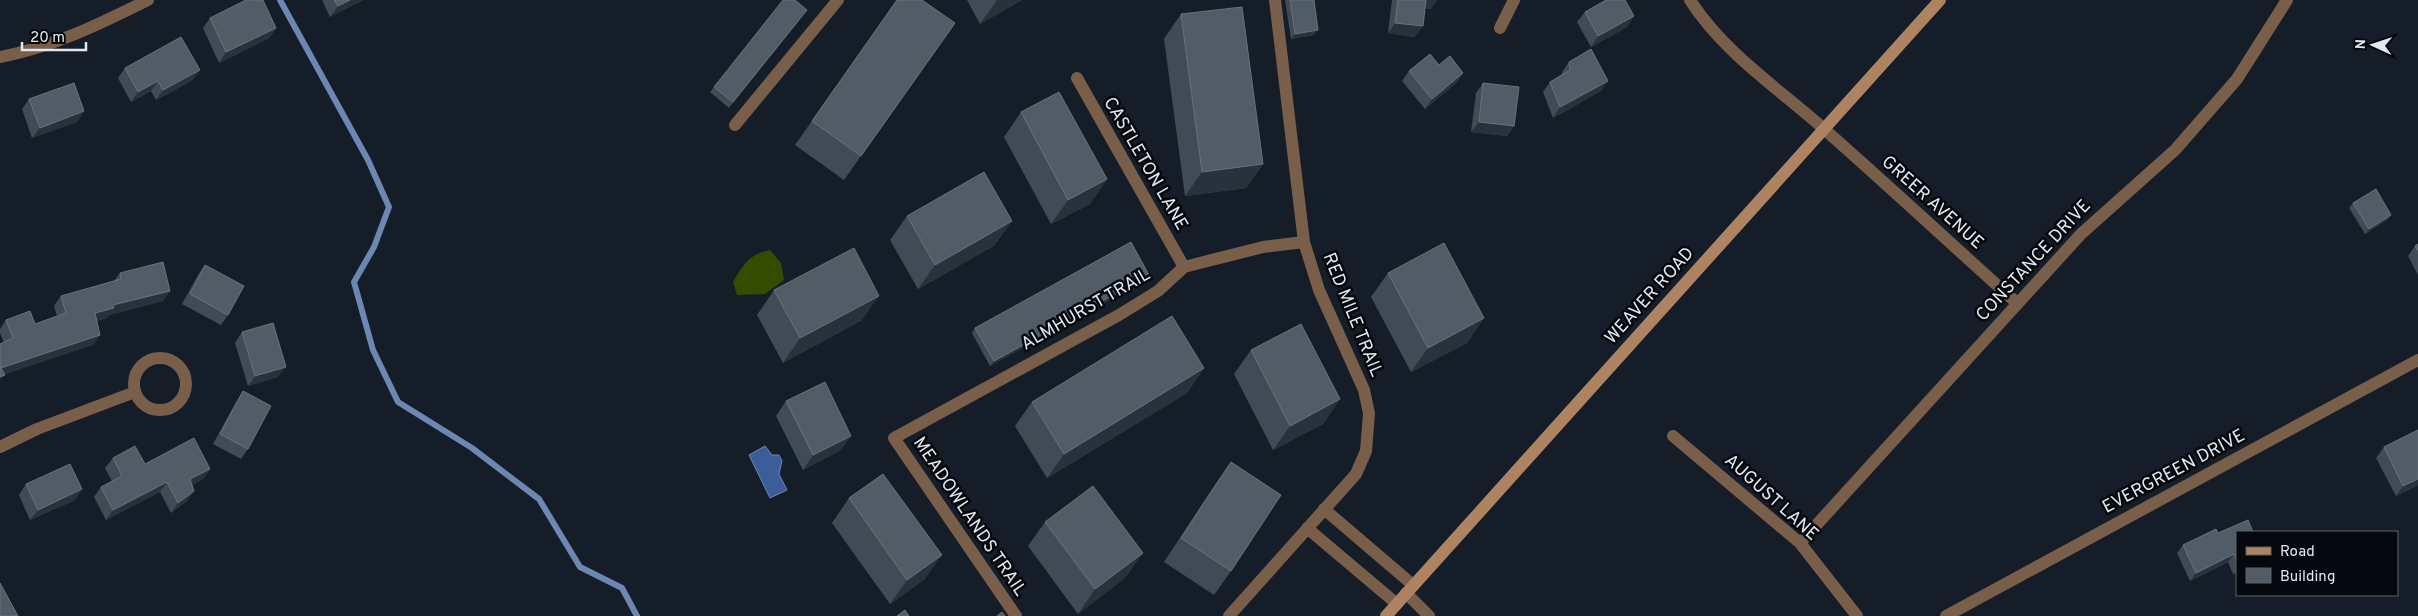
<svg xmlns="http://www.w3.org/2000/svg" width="2418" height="616" viewBox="0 0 2418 616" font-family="Overpass,sans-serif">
  <rect width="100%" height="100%" fill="#151e28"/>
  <!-- green -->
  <path fill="#334c00" d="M770 250 781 263 784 280 765 294 737 295 733 282C743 265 749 254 770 250Z"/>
  <!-- water -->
  <path fill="#3b5e99" stroke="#6d87b3" d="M765 446 772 455H779L782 461 779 474 787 490 770 498 749 455Z"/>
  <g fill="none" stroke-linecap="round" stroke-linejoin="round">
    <!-- stream -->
    <path stroke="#6d87b3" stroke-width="6" d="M280 0 368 160 389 207 374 247 354 282 373 350 398 402 472 448 539 499 580 567 622 588 637 616"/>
    <!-- street -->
    <path stroke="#795e4a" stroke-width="12" d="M1690 0C1724 53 1778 88 1824 129 1889 186 1952 245 2017 303
      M1500 28 1514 0
      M0 57C53 47 100 24 148 0
      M1077 78 1184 267
      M735 125 838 0
      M134 384a26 26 0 1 1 52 0a26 26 0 1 1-52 0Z
      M1673 436 1800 543 1857 616
      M0 447 37 429 135 392
      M1324 509 1413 585
      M1307 528 1397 604
      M1800 543 2081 234 2175 150 2237 79 2287 0
      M1406 593 1429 616
      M1016 616 894 438 1119 315 1158 291 1184 267 1263 247 1304 242
      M1229 616 1356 474 1366 451 1369 413 1364 390 1319 290 1304 242 1275 0
      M1946 616 2418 360"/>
    <!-- secondary -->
    <path stroke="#ae8362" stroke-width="12" d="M1386 616 1940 0"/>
  </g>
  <!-- wall -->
  <path fill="#414b56" d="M322 0H363L330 17Z
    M897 0 955 23 844 180 795 145Z
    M967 0H1022L980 24Z
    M1285 0H1314V35L1291 39Z
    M1392 0H1437L1431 9 1425 8 1415 37 1388 33Z
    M1585 12 1634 16 1627 27 1591 47 1577 22Z
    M1181 14 1263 164 1246 188 1185 196 1164 39Z
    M803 15 729 108 710 92 714 87Z
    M210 18 276 28 269 38 219 63 203 28Z
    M1569 62 1601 91 1553 118 1543 92 1550 82 1562 75V72Z
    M1439 65 1463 73 1456 83 1425 109 1402 81 1409 71Z
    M125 68 193 80 156 100 151 91 131 102 118 78Z
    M1483 83 1514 126 1507 136 1471 132 1476 93Z
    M29 99 84 111 77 122 32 138 22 109Z
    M1021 112 1107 179 1090 204 1051 224 1004 137Z
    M2353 203 2391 215 2387 220 2365 234 2349 208Z
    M907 216 995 245 918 289 890 240Z
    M2418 244V275L2408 256 2415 246Z
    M205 265 228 315 221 325 182 304 198 275Z
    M120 273 170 291 163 301 109 315 107 318 97 321 100 335 93 345 4 343 0 333V329L6 320 35 324 57 316 54 306 61 296 114 281Z
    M1388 273 1484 318 1467 343 1411 372 1371 297Z
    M1149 275 1145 280 990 366 972 333 975 328Z
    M774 290 862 320 783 363 757 315Z
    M242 332 278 377 248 386 235 343Z
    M1251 350 1340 399 1323 424 1273 450 1234 374Z
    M1204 368 1187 393 1047 478 1015 426 1032 402Z
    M243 391 248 449 241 459 213 444 236 402Z
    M786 401 841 450 803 470 776 416Z
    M2418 430V485L2396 496 2376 458 2384 447Z
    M113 458 145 464 210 469 203 479 192 485 194 491 187 501 171 513 160 492 106 520 94 497 101 487 112 481 105 468Z
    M1231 462V571L1214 595 1164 562 1214 486Z
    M26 484 82 489 75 500 30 520 19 495Z
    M849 498 925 579 890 604 832 523Z
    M1045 522 1126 577 1078 614 1028 546Z
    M2237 532V573L2233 574 2228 562 2190 581 2177 553 2183 545 2218 533Z"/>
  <!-- shaded-wall -->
  <path fill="#28323c" d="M350 0H363L330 17 338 6Z
    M997 0H1022L980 24Z
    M1424 0H1437L1431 9 1419 7Z
    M1634 16 1627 27 1591 47 1598 36Z
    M1395 23 1423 26 1415 37 1388 33Z
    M276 28 269 38 219 63 226 52Z
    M1318 30 1314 35 1291 39 1295 34Z
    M200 70 193 80 156 100 163 90Z
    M1463 73 1456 83 1425 109 1432 99Z
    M158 81 151 91 131 102 138 92Z
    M1608 81 1601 91 1553 118 1560 107Z
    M84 111 77 122 32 138 40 128Z
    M1479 122 1514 126 1507 136 1471 132Z
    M1263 164 1246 188 1185 196 1202 172Z
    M1107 179 1090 204 1051 224 1068 200Z
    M2391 215 2387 220 2365 234 2369 229Z
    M1012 221 995 245 918 289 935 265Z
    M1149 275 1145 280 990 366 994 361Z
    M170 291 163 301 109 315 107 318 87 324 95 313 113 305Z
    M879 296 862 320 783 363 800 338Z
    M1484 318 1467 343 1411 372 1428 348Z
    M100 335 93 345 4 375 0 381 1 368Z
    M286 367 278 377 248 386 255 376Z
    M1204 368 1187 393 1047 478 1064 454Z
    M1340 399 1323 424 1273 450 1290 426Z
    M851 436 841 450 803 470 813 455Z
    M210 469 203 479 183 489 190 479Z
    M2418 479V485L2396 496 2403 486Z
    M167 482 160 492 106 520 113 510Z
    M82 489 75 500 30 520 38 510Z
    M194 491 187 501 171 513 178 503Z
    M1143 553 1126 577 1078 614 1095 589Z
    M2234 554 2228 562 2190 581 2196 573Z
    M942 555 925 579 890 604 907 580Z"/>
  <!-- building -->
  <path fill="#525c66" stroke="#69727c" d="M246 0H263L276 28 226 52 210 18Z
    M334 0H350L338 6Z
    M783 0H795L807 10 733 102 714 87Z
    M897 0H922L955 23 861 156 812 121Z
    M1290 0H1314L1318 30 1295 34Z
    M1398 0H1426L1423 26 1395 23Z
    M1606 0H1625L1634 16 1598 36 1585 12Z
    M1242 7 1263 164 1202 172 1181 14Z
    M181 37 200 70 163 90 158 81 138 92 125 68Z
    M1591 49 1608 81 1560 107 1550 82 1570 70 1569 62Z
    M1430 54 1439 65 1450 56 1463 73 1432 99 1409 71Z
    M74 83 84 111 40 128 29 99Z
    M1483 83 1519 87 1514 126 1479 122Z
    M1059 92 1107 179 1068 200 1021 112Z
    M984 172 1012 221 935 265 907 216Z
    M2376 189 2391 215 2369 229 2353 203Z
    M1131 242 1149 275 994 361 975 328Z
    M1444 243 1484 318 1428 348 1388 273Z
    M2418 244V251L2415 246Z
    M854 248 879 296 800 338 774 290Z
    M163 262 170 291 113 305 114 308 95 313 100 335 1 368 5 375 0 377V344L13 338 6 320 30 311 35 324 66 313 61 296 121 279 120 273Z
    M205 265 244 286 228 315 190 294Z
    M1172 316 1204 368 1064 454 1032 402Z
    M273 323 286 367 255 376 242 332Z
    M1301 324 1340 399 1290 426 1251 350Z
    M825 382 851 436 813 455 786 401Z
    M243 391 271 406 248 449 220 434Z
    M2418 430V479L2403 486 2384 447Z
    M194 438 210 469 190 479 194 491 178 503 167 482 113 510 101 487 122 476 113 458 135 446 145 464Z
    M1231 462 1281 495 1231 571 1181 538Z
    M70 464 82 489 38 510 26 484Z
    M883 474 942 555 907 580 849 498Z
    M1093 486 1143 553 1095 589 1045 522Z
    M2248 520 2253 532H2237V561L2234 554 2196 573 2183 545 2216 529 2218 533Z
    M0 583 18 616H0Z
    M905 610 909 616H897Z
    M1002 612 1005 616H997Z"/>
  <g text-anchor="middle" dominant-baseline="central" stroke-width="5" stroke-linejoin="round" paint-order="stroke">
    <!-- street labels -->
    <g font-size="18" fill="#e1e8ef" stroke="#05080c">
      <text transform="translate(1145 164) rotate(60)">CASTLETON LANE</text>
      <text transform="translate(1932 203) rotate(42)">GREER AVENUE</text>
      <text transform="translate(2034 261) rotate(-47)">CONSTANCE DRIVE</text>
      <text transform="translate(1650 296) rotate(-48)">WEAVER ROAD</text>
      <text transform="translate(1086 310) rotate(-30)">ALMHURST TRAIL</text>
      <text transform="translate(1352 315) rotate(68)">RED MILE TRAIL</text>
      <text transform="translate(2174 472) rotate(-28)">EVERGREEN DRIVE</text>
      <text transform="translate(1771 498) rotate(42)">AUGUST LANE</text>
      <text transform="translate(969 517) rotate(56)">MEADOWLANDS TRAIL</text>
    </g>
  </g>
  <!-- legend -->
  <rect x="2236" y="531" width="162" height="65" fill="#05080c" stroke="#5d6267"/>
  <rect x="2246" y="547" width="25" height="8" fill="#ae8362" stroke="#5d6267"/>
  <text x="2280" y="556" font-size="15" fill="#e1e8ef">Road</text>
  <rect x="2246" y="568" width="25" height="15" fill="#525c66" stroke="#5d6267"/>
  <text x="2280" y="581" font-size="15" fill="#e1e8ef">Building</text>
  <!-- north arrow -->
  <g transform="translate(2373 45) rotate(273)" stroke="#05080c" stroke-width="4" paint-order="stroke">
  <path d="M0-4L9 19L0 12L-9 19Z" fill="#e1e8ef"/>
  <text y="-8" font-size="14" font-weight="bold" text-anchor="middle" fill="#e1e8ef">N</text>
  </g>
  <!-- scale -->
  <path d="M22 42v8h64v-8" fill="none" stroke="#e1e8ef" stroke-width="2.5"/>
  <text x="30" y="42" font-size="15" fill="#e1e8ef" stroke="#05080c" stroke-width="4" paint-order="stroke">20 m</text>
</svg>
